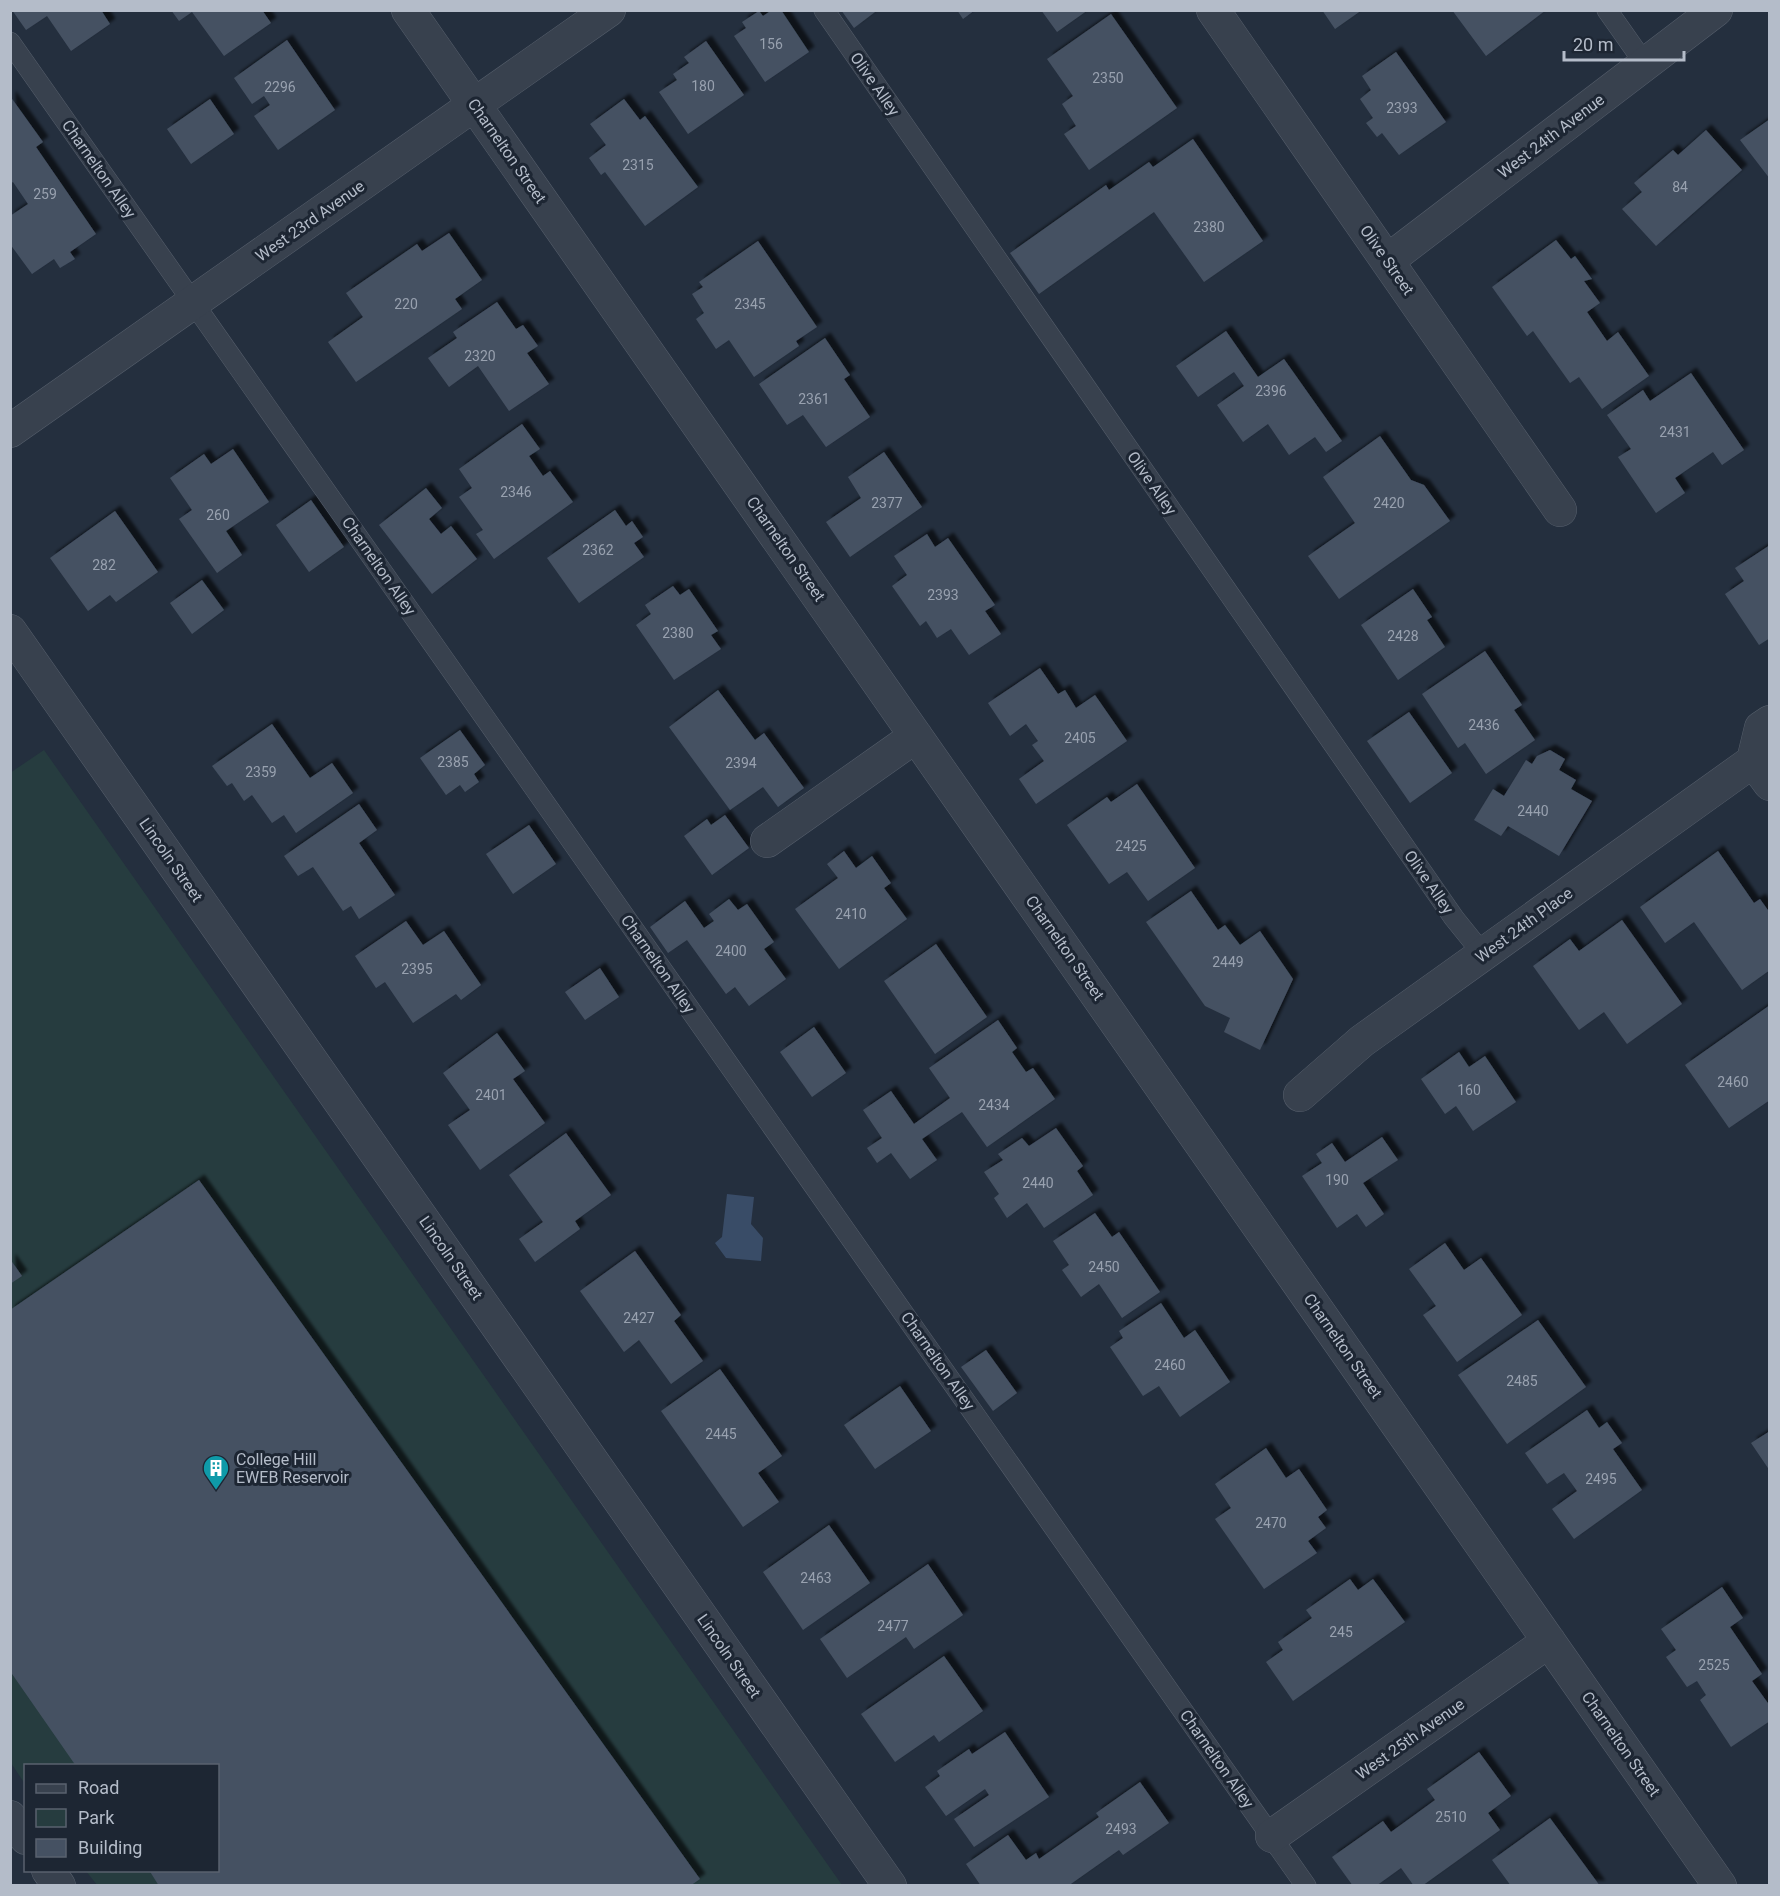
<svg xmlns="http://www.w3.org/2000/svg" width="1780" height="1896" viewBox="0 0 1780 1896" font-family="Roboto,sans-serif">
  <defs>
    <filter id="shadow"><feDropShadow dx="5.5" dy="-5.5" stdDeviation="1.5" flood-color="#0009"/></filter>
  </defs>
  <rect width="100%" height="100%" fill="#242f3e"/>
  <!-- green -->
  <path fill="#263c3f" d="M44 750 842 1885H97L86 1871 218 1870V1766H26L25 1784 11 1763 10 773Z"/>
  <!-- water -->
  <path fill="#394c67" d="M727 1194 754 1197 751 1224 763 1238 761 1261 726 1258 715 1243 722 1237Z"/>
  <!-- building -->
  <path fill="#455162" filter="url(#shadow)" d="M12 10H101L110 24 71 51 47 16 26 30Z
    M171 10H262L271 23 224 56 192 12 179 21Z
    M772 10H781L809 52 765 82 734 36 746 28 742 22 759 11 763 16Z
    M841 10H874L875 12 854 28Z
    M957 10H975L963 19Z
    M1041 10H1088L1057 32Z
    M1322 10H1362L1335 29Z
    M1452 10H1546L1486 56Z
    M1111 14 1177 108 1089 170 1064 134 1076 126 1062 104 1073 96 1047 59Z
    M287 40 335 110 278 150 254 116 270 105 264 96 252 104 234 78Z
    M706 41 744 95 688 134 659 92 677 80 673 74 689 63 684 57Z
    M1396 52 1446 122 1399 155 1382 133 1377 137 1366 123 1373 118 1360 99 1371 90 1362 76Z
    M10 96 43 142 36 147 96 234 70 252 75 259 60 268 54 259 32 274 10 244V216L28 204 13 182 10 184Z
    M210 99 234 134 191 164 167 129Z
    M624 99 640 120 645 116 698 187 645 226 605 172 601 175 589 158 606 145 590 124Z
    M1770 119V179L1740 140Z
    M1706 130 1742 170 1656 246 1622 209 1642 192 1634 183 1673 150 1678 155Z
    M1193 139 1263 241 1204 282 1154 212 1039 294 1010 253 1106 185 1109 190 1149 162 1153 167Z
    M449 233 482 280 455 299 462 309 356 382 328 342 363 317 346 293 417 244 422 251Z
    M1556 240 1571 259 1575 256 1592 279 1584 281 1600 303 1587 312 1607 341 1618 332 1649 376 1602 409 1579 377 1570 383 1533 331 1527 336 1492 287Z
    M758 241 817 327 796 341 799 346 754 377 729 340 716 349 696 319 704 313 692 294 703 287 699 282Z
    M497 302 516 329 523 325 538 346 527 353 549 384 509 411 478 366 449 387 428 358 457 338 453 332Z
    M1226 331 1258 377 1284 359 1342 441 1326 452 1315 437 1289 455 1268 424 1243 442 1217 405 1244 386 1234 372 1198 397 1176 366Z
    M825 338 850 375 844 379 870 417 826 447 803 415 787 425 759 384Z
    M1691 373 1744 450 1722 465 1713 452 1675 478 1685 493 1656 513 1618 457 1631 449 1607 415 1643 390 1650 401Z
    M522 424 540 449 529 456 543 476 550 471 573 502 494 559 476 534 483 530 459 497 472 488 459 469Z
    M1380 436 1411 480 1424 485 1450 521 1339 599 1308 556 1355 523 1323 477Z
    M233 449 269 502 226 531 242 555 217 573 179 519 192 510 170 478 204 454 211 464Z
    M884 452 922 507 850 557 826 522 861 498 848 477Z
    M426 488 442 508 429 519 441 534 451 526 477 559 432 594 379 525Z
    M311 500 344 547 309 572 276 525Z
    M615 510 626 526 632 521 643 537 634 543 644 557 579 603 547 558Z
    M115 511 158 572 116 602 110 595 88 611 50 558Z
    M927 534 935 547 948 538 995 605 985 611 1001 634 969 655 951 629 937 638 926 621 920 626 892 586 907 575 894 556Z
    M1770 545V638L1759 645 1725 594 1744 581 1735 568Z
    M202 580 224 610 192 634 170 603Z
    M673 586 680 595 689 589 718 631 711 635 721 649 674 680 636 625 651 614 645 605Z
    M1413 589 1432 617 1427 620 1445 647 1398 680 1361 625Z
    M1485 651 1522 705 1514 710 1535 740 1486 774 1465 743 1458 748 1422 694Z
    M1040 668 1058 694 1065 690 1076 708 1095 695 1127 741 1036 804 1019 779 1044 761 1032 745 1038 741 1026 724 1010 736 988 703Z
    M718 690 755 740 764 733 804 788 778 807 763 787 730 810 669 727Z
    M1409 712 1452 773 1410 803 1367 741Z
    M272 724 310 778 332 763 353 793 296 833 284 815 272 823 252 795 244 801 232 783 227 786 212 766Z
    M460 730 485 765 474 774 479 782 465 792 460 785 446 795 420 758Z
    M1550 750 1565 759 1559 770 1576 780 1571 789 1592 801 1559 856 1508 826 1501 836 1474 820 1493 789 1504 796 1526 760 1532 764 1537 756Z
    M1137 784 1195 868 1148 901 1127 872 1109 884 1067 825 1107 797 1111 802Z
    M359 804 377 830 359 843 395 895 359 919 351 906 343 911 313 867 298 876 284 856Z
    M725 815 749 848 712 875 684 836 707 819 711 825Z
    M529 825 556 864 513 894 486 854Z
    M844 851 856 868 872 856 891 883 884 888 907 919 839 969 795 909 838 878 827 864Z
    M1718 851 1754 903 1760 899 1770 913V970L1742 990 1694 922 1665 943 1640 907Z
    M1191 891 1218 930 1225 925 1240 945 1260 931 1293 979 1260 1050 1224 1032 1230 1018 1205 1006 1146 922Z
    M729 899 738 910 747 904 774 942 764 949 786 979 749 1006 735 987 726 994 687 940 668 953 650 927 685 901 704 928 714 921 709 914Z
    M1622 920 1682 1004 1627 1044 1604 1012 1579 1030 1533 966 1570 939 1579 951Z
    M406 921 423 945 444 931 481 985 461 1000 456 994 413 1023 385 982 376 988 355 956Z
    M936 944 987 1017 935 1054 884 981Z
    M600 968 619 997 585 1020 565 992Z
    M1770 1005V1100L1729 1128 1685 1065Z
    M998 1020 1017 1048 1012 1052 1026 1072 1033 1068 1055 1099 987 1147 962 1112 922 1139 937 1160 910 1179 891 1153 877 1163 867 1148 882 1138 863 1110 891 1091 914 1124 950 1098 929 1068Z
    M814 1027 846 1073 812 1097 780 1052Z
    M497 1033 525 1071 513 1079 545 1123 480 1170 448 1125 470 1110 443 1073Z
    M1459 1052 1469 1067 1485 1056 1516 1102 1473 1131 1456 1106 1445 1114 1421 1079Z
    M1056 1128 1083 1166 1077 1171 1093 1195 1044 1228 1027 1203 1007 1218 994 1198 999 1194 984 1172 1003 1160 998 1154 1022 1138 1029 1146Z
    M566 1133 611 1195 575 1221 580 1229 535 1262 519 1239 543 1222 509 1175Z
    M1382 1137 1398 1160 1363 1183 1384 1214 1366 1227 1357 1214 1337 1228 1302 1176 1322 1163 1316 1154 1332 1143 1345 1162Z
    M199 1180 700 1879 690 1886H159L149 1870H218V1766H76L10 1671V1310Z
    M1095 1213 1112 1237 1119 1232 1160 1292 1122 1318 1099 1284 1081 1297 1062 1270 1069 1265 1053 1241Z
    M1445 1243 1464 1270 1481 1258 1522 1315 1457 1362 1423 1315 1436 1306 1409 1269Z
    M635 1251 681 1315 674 1321 703 1361 671 1384 639 1340 624 1352 580 1291Z
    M10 1259 22 1276 10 1284Z
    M1161 1303 1184 1338 1195 1330 1230 1382 1180 1417 1159 1386 1143 1396 1110 1347 1123 1338 1119 1331Z
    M1538 1320 1586 1387 1507 1444 1458 1375Z
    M986 1350 1017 1393 993 1411 961 1367Z
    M720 1369 782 1456 758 1473 779 1502 743 1527 661 1411Z
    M900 1386 931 1431 875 1469 844 1425Z
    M1587 1410 1599 1428 1607 1422 1622 1443 1613 1449 1642 1490 1574 1539 1552 1509 1577 1491 1564 1473 1547 1484 1525 1453Z
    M1770 1431V1471L1751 1443Z
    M1266 1448 1286 1478 1299 1469 1327 1510 1318 1517 1326 1528 1308 1541 1317 1553 1264 1589 1215 1519 1231 1508 1215 1484Z
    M829 1525 870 1583 803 1630 763 1572Z
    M928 1564 963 1615 914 1649 906 1637 847 1678 820 1639Z
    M1350 1579 1358 1590 1373 1579 1405 1622 1293 1701 1266 1662 1283 1650 1278 1642 1312 1618 1306 1610Z
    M1722 1587 1743 1618 1730 1627 1762 1674 1752 1681 1770 1706V1721L1731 1747 1700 1700 1706 1695 1697 1681 1687 1687 1666 1657 1676 1650 1661 1629Z
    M944 1656 983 1711 939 1742 934 1735 895 1762 861 1714Z
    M1005 1732 1049 1797 974 1847 954 1819 989 1795 985 1789 946 1816 925 1787 940 1776 937 1771 969 1749 972 1754Z
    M1479 1752 1511 1796 1488 1813 1500 1830 1422 1886H1414L1401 1868 1376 1886H1353L1332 1857 1383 1821 1391 1832 1435 1800 1427 1789Z
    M1140 1782 1169 1823 1123 1855 1119 1850 1068 1886H981L966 1864 1008 1835 1026 1860 1036 1853 1039 1859 1099 1817 1096 1813Z
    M1550 1818 1600 1886H1511L1492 1860Z"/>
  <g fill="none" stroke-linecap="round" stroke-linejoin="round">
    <!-- lane casing -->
    <g stroke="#565f6c" stroke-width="21">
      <path id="lane" d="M824 10 1454 918 1483 954
        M1607 10 1645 64
        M10 42 1306 1886"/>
    </g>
    <!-- street casing -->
    <g stroke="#565f6c" stroke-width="34">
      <path id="street" d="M408 10 1720 1886
        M1213 10 1560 510
        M1387 261 1716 10
        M10 431 609 10
        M10 631 890 1886
        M1770 722 1761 728 1753 761 1770 784
        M767 841 916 736
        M1300 1095 1362 1041 1753 761
        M10 1817 26 1838
        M1272 1836 1549 1641
        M48 1870 59 1886"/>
    </g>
    <!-- lane -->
    <use href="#lane" stroke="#38414e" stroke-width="20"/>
    <!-- street -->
    <use href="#street" stroke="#38414e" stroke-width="33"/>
  </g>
  <!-- icons -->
  <defs>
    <g id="building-pin" transform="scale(1.35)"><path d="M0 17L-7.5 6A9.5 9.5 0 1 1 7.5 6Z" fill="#0f9aa8" stroke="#1d2633"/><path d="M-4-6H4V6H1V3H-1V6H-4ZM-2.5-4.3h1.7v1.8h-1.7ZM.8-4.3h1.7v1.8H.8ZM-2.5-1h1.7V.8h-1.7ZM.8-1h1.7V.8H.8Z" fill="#fff"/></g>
  </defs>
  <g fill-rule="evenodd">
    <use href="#building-pin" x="216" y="1468"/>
  </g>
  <g text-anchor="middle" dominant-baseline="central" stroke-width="6" stroke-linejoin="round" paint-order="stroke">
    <!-- number labels -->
    <g font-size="14" fill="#98a1af">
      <text x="771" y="44">156</text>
      <text x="1108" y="78">2350</text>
      <text x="703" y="86">180</text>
      <text x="280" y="87">2296</text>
      <text x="1402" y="108">2393</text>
      <text x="638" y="165">2315</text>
      <text x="1680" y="187">84</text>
      <text x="45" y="194">259</text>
      <text x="1209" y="227">2380</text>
      <text x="406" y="304">220</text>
      <text x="750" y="304">2345</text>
      <text x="480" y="356">2320</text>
      <text x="1271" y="391">2396</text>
      <text x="814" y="399">2361</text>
      <text x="1675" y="432">2431</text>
      <text x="516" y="492">2346</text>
      <text x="887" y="503">2377</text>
      <text x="1389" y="503">2420</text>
      <text x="218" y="515">260</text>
      <text x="598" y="550">2362</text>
      <text x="104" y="565">282</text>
      <text x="943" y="595">2393</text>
      <text x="678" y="633">2380</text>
      <text x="1403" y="636">2428</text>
      <text x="1484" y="725">2436</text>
      <text x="1080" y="738">2405</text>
      <text x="453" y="762">2385</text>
      <text x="741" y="763">2394</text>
      <text x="261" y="772">2359</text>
      <text x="1533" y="811">2440</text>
      <text x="1131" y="846">2425</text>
      <text x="851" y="914">2410</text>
      <text x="731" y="951">2400</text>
      <text x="1228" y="962">2449</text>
      <text x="417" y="969">2395</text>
      <text x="1733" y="1082">2460</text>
      <text x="1469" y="1090">160</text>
      <text x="491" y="1095">2401</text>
      <text x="994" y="1105">2434</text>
      <text x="1337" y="1180">190</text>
      <text x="1038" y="1183">2440</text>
      <text x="1104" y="1267">2450</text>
      <text x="639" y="1318">2427</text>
      <text x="1170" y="1365">2460</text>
      <text x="1522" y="1381">2485</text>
      <text x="721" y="1434">2445</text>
      <text x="1601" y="1479">2495</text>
      <text x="1271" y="1523">2470</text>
      <text x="816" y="1578">2463</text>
      <text x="893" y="1626">2477</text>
      <text x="1341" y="1632">245</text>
      <text x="1714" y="1665">2525</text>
      <text x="1451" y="1817">2510</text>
      <text x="1121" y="1829">2493</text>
    </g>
    <!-- street labels -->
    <g font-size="16" fill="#b4bcc9" stroke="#1d2633">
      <text transform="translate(875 84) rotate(55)">Olive Alley</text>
      <text transform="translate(1551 136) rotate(-37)">West 24th Avenue</text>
      <text transform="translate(507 151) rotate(55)">Charnelton Street</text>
      <text transform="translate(99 169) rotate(55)">Charnelton Alley</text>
      <text transform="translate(310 221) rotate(-35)">West 23rd Avenue</text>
      <text transform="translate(1387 260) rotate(55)">Olive Street</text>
      <text transform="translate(1152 483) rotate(55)">Olive Alley</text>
      <text transform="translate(786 549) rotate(55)">Charnelton Street</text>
      <text transform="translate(379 566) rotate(55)">Charnelton Alley</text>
      <text transform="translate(171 860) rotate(55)">Lincoln Street</text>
      <text transform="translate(1429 882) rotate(55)">Olive Alley</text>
      <text transform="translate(1524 925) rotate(-36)">West 24th Place</text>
      <text transform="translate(1065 948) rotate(55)">Charnelton Street</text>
      <text transform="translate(658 964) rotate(55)">Charnelton Alley</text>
      <text transform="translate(451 1258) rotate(55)">Lincoln Street</text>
      <text transform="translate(1343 1346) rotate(55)">Charnelton Street</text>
      <text transform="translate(938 1361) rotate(55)">Charnelton Alley</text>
      <text transform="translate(729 1656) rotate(55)">Lincoln Street</text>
      <text transform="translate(1410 1739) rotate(-35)">West 25th Avenue</text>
      <text transform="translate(1621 1744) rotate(55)">Charnelton Street</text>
      <text transform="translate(1217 1759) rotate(55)">Charnelton Alley</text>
    </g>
    <!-- poi labels -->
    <g font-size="16" fill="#b4bcc9" stroke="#1d2633" text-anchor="start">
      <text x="236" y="1459">College Hill<tspan x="236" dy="18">EWEB Reservoir</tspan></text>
    </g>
  </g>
  <!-- border -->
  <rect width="1780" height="1896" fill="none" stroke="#b4bcc9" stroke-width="24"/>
  <!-- legend -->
  <rect x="24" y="1764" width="195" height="108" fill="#1d2633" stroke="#59626f" stroke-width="1.5"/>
  <rect x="36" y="1784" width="30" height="9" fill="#38414e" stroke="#59626f" stroke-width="1.5"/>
  <text x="78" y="1794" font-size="18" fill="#b4bcc9">Road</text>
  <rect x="36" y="1809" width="30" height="18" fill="#263c3f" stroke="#59626f" stroke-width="1.5"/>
  <text x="78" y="1824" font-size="18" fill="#b4bcc9">Park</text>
  <rect x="36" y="1839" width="30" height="18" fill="#455162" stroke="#59626f" stroke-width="1.5"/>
  <text x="78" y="1854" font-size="18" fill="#b4bcc9">Building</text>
  <!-- scale -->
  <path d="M1564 51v9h120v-9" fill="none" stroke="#b4bcc9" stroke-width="3"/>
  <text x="1573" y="51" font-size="18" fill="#b4bcc9" stroke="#1d2633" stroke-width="4.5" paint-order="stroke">20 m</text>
</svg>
